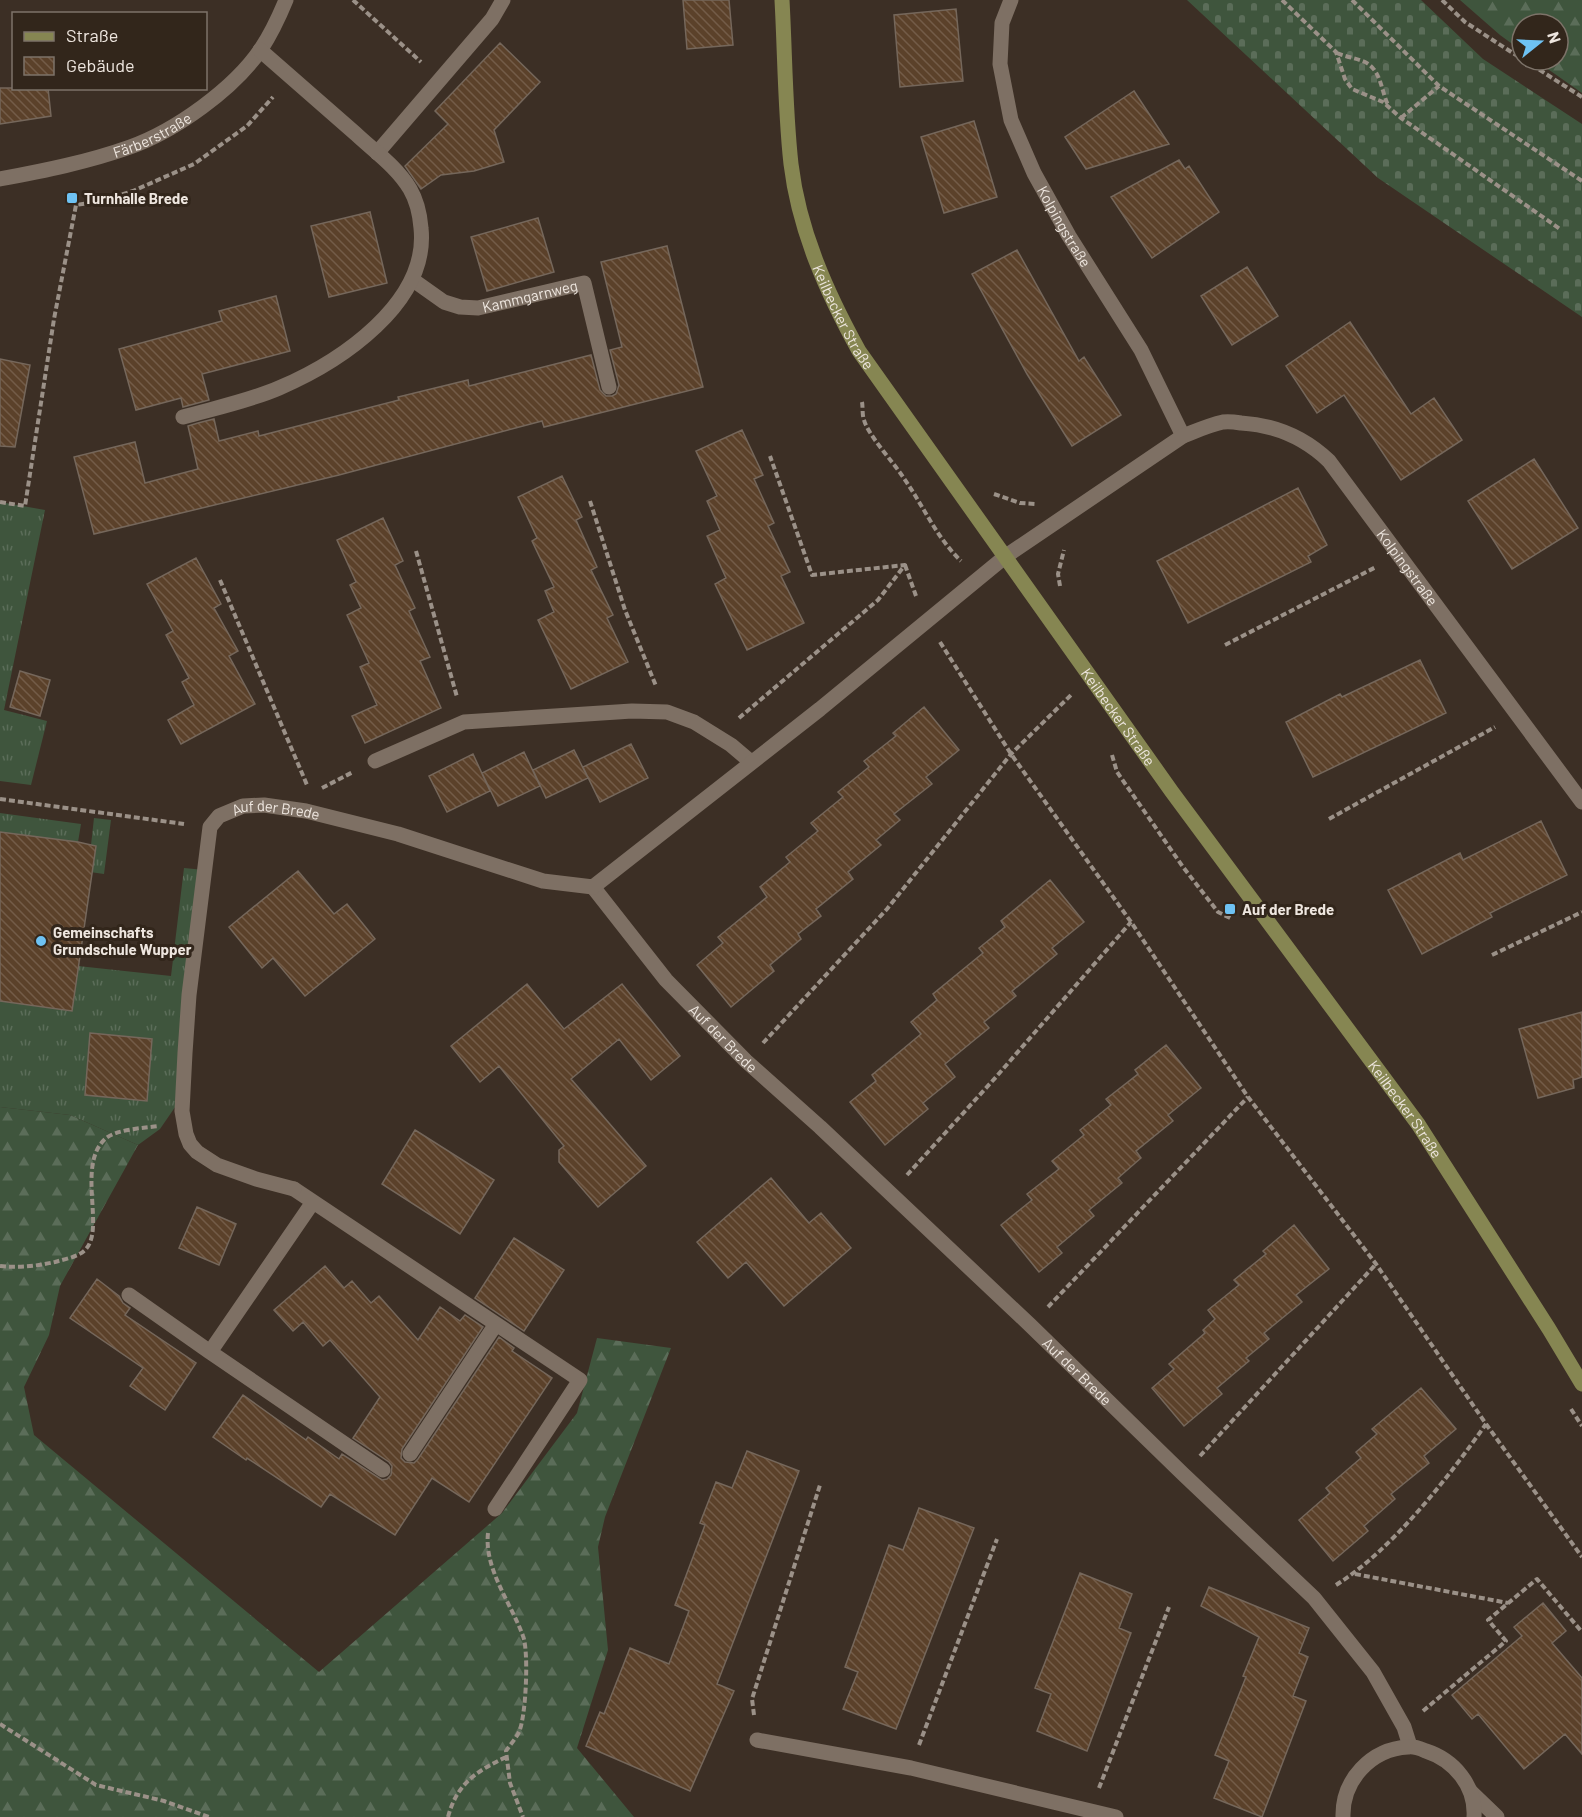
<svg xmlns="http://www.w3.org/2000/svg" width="1582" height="1817" viewBox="0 0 1582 1817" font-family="Barlow,sans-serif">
  <defs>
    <pattern id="grass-tufts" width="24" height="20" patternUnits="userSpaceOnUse" patternTransform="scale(1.5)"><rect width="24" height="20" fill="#3f553d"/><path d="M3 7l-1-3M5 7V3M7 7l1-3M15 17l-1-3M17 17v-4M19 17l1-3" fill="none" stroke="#5b6d59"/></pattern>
    <pattern id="forest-firs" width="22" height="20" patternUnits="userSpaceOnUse" patternTransform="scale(1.5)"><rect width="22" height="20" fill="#3f553d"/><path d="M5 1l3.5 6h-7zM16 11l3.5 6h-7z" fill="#5b6d59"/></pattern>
    <pattern id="cemetery-stones" width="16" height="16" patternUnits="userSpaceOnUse" patternTransform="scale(1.5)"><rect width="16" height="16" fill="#3f553d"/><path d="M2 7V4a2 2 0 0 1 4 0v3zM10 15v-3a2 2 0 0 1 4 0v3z" fill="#5b6d59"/></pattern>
    <pattern id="building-back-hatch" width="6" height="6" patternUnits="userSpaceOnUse" patternTransform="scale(1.5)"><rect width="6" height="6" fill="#5b412a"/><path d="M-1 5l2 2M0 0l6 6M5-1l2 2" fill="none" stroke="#735c48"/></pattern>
  </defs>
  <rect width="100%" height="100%" fill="#3c2f25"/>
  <!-- grass -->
  <path fill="url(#grass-tufts)" d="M0 502 45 510 4 710 47 721 31 785 0 781Z
    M0 813 81 824 78 842 0 832Z
    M94 818 111 820 104 874 90 872 91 845Z
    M184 868 204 870 182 1097 160 1129 138 1145 70 1115 0 1107V1001L78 966 171 976Z"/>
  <!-- forest -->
  <path fill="url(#forest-firs)" d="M1460 0H1582V93L1535 60H1558V24H1522V51L1500 35Z
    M0 1107 70 1115 138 1145 60 1286 49 1335 24 1387 34 1435 319 1672 502 1513 577 1413 597 1338 671 1348 605 1517 598 1547 608 1650 577 1748 634 1817H0Z"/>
  <!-- cemetery -->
  <path fill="url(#cemetery-stones)" d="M1187 0H1421L1483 59 1582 124V317L1378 178Z"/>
  <!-- building -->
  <path fill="url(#building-back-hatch)" stroke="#75675b" stroke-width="1.5" d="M683 0H729L733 45 687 49Z
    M956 9 963 81 900 87 894 15Z
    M500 43 540 82 494 130 504 162 474 171 441 175 421 189 405 166 448 124 435 111Z
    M0 88H48L51 116 0 124Z
    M1134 91 1169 144 1086 169 1065 137Z
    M974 121 997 197 944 213 921 137Z
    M1179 160 1185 169 1189 166 1219 212 1152 258 1111 197Z
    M370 212 387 283 329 297 311 226Z
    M538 218 554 272 487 291 471 237Z
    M667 246 703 387 544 427 542 421 339 475 94 534 74 457 135 442 145 483 198 469 188 426 198 423 214 419 219 441 258 431 259 436 399 400 398 397 468 380 469 386 591 355 600 390 606 396H612L616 394 619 385 610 350 622 347 601 262Z
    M1017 250 1079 361 1084 357 1121 415 1072 446 1027 374 972 274Z
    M1247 267 1278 316 1232 345 1201 296Z
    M276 296 290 351 202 374 209 400 183 407 181 398 136 410 119 349 222 321 219 311Z
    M1350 322 1411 414 1434 398 1462 440 1401 480 1344 395 1317 413 1286 366Z
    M0 359 30 365 15 447 0 446Z
    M742 430 763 475 754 479 774 523 768 526 790 572 781 576 804 623 747 650 715 584 726 578 707 536 720 530 707 501 717 496 696 451Z
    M1534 459 1578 528 1512 569 1468 501Z
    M562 476 582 517 576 520 597 567 591 570 613 615 607 618 628 662 571 689 538 620 554 612 545 591 554 587 532 541 537 538 518 497Z
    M1298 488 1327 545 1308 556 1311 562 1188 623 1157 561Z
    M383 518 403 561 395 565 415 608 409 611 430 657 420 661 441 708 365 743 352 716 377 705 360 667 369 663 347 615 361 608 350 585 356 582 337 540Z
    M196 558 221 604 214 608 238 651 229 656 255 704 181 744 168 720 194 705 182 682 189 678 166 635 173 631 147 584Z
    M1420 660 1446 713 1313 777 1286 722 1340 694 1342 697Z
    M20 671 50 680 40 716 10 707Z
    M924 707 959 750 926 777 932 784 894 814 900 820 876 840 881 845 848 872 853 879 816 909 821 916 798 934 801 939 770 965 774 971 731 1007 697 965 723 943 718 937 767 897 760 887 790 862 786 857 818 831 811 823 843 797 838 792 869 767 864 761 896 736 893 733Z
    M631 744 648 778 600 802 583 767Z
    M574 750 588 778 546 798 533 770Z
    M524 752 540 786 498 806 482 773Z
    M473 754 490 791 447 812 429 776Z
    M1541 821 1567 875 1490 913 1492 917 1422 954 1388 890 1460 853 1463 860Z
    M0 832 78 842 96 846 72 1011 0 1001Z
    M298 871 334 914 347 904 375 939 305 996 273 958 262 968 229 927Z
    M1050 880 1084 922 1052 948 1057 954 1012 991 1016 996 984 1022 989 1028 945 1064 955 1077 923 1103 928 1109 885 1145 850 1102 876 1081 872 1075 921 1034 911 1022 937 1000 933 994 983 953 979 948 1005 927 1001 921Z
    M527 984 564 1029 622 984 680 1056 651 1080 619 1039 571 1079 646 1166 598 1207 559 1162V1150L564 1146 499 1066 480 1082 451 1046Z
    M1582 1012V1077L1573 1080 1574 1088 1538 1098 1519 1029Z
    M90 1033 152 1039 147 1101 85 1095Z
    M1166 1045 1201 1088 1168 1115 1173 1121 1136 1151 1141 1158 1118 1178 1122 1183 1089 1210 1094 1216 1057 1247 1062 1253 1039 1272 1001 1225 1032 1200 1027 1194 1059 1169 1052 1161 1084 1135 1080 1130 1111 1105 1106 1099 1138 1074 1135 1070Z
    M415 1130 494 1180 460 1234 382 1184Z
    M771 1178 809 1223 821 1213 851 1248 784 1306 746 1262 728 1278 697 1242Z
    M197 1207 236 1224 219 1265 179 1248Z
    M1294 1225 1329 1269 1296 1295 1302 1302 1264 1333 1269 1339 1246 1358 1249 1361 1217 1388 1222 1394 1184 1426 1152 1388 1174 1369 1169 1364 1205 1333 1203 1330 1215 1319 1208 1310 1239 1285 1234 1280 1266 1254 1263 1251Z
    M514 1238 564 1270 524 1331 475 1298Z
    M325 1266 344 1288 352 1281 371 1303 379 1296 418 1340 440 1307 460 1321 465 1315 483 1327 402 1449 401 1458 405 1462 414 1463 418 1459 499 1337 514 1348 512 1351 552 1378 469 1502 432 1478 395 1535 330 1494 321 1507 247 1458 246 1460 213 1437 243 1395 306 1440 308 1437 339 1459 342 1454 382 1480 387 1479 391 1475 392 1466 389 1462 353 1438 380 1397 330 1340 323 1346 303 1322 293 1331 274 1310Z
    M97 1279 119 1296 123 1303 130 1308 125 1315 196 1363 165 1410 130 1386 143 1368 70 1318Z
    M1421 1388 1456 1429 1424 1456 1429 1463 1391 1494 1395 1499 1364 1526 1368 1531 1333 1561 1299 1520 1330 1493 1326 1488 1361 1458 1356 1452 1377 1434 1372 1429Z
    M747 1451 799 1471 717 1684 734 1691 690 1791 586 1746 600 1712 604 1714 630 1648 669 1664 689 1611 675 1605 705 1525 700 1523 716 1482 732 1488Z
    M919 1508 974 1528 896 1729 843 1709 858 1672 845 1667 889 1545 903 1550Z
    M1080 1573 1132 1594 1119 1628 1131 1633 1087 1751 1037 1731 1051 1694 1035 1688Z
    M1209 1587 1309 1628 1299 1653 1308 1657 1293 1696 1306 1701 1262 1817 1214 1798 1229 1761 1215 1755 1246 1677 1243 1676 1259 1637 1201 1606Z
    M1543 1603 1566 1631 1552 1643 1582 1678V1754L1565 1734 1524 1769 1478 1714 1472 1719 1452 1695 1522 1636 1514 1627Z"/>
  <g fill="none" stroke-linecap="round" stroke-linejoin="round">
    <!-- path -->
    <path stroke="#9b9188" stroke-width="4" stroke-dasharray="6 3" stroke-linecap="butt" d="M353 0 421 62
      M1282 0 1336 52 1345 79 1352 89 1383 102 1401 118 1560 229
      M1352 0 1439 86 1582 181
      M1442 0 1465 22 1522 59
      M1337 53C1346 57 1356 58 1365 62 1381 70 1381 90 1388 105
      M1524 60 1582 97
      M1401 118 1439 86
      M862 402C863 407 862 415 864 420 868 435 894 463 903 477 923 505 936 537 961 561
      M994 494 1020 503 1036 504
      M590 501 625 610 656 686
      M0 502 25 506 54 319 76 205 101 201 133 191 194 164 247 126 273 97
      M416 551 457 697
      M905 565 916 596
      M220 580 307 785
      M1060 586 1058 574 1064 550
      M940 642 1011 754 1131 922 1248 1097 1376 1264 1486 1424 1582 1557
      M1225 645 1376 567
      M739 718 878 600 905 565 812 575 770 456
      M1112 755 1117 772 1183 867 1218 912 1232 919
      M322 788 353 772
      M0 799 184 824
      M1329 819 1495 727
      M1492 955 1582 912
      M763 1043 887 909 1011 754 1072 694
      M907 1175 996 1077 1131 922
      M0 1266C18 1268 37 1266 55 1262 65 1259 78 1257 85 1250 106 1230 76 1166 105 1139 116 1129 145 1128 159 1126
      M1048 1307 1248 1097
      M1571 1409 1582 1426
      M1200 1456 1376 1264
      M488 1533C484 1569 511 1603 523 1636 529 1651 526 1717 519 1732 516 1738 510 1745 506 1751L510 1783 523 1817
      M1355 1574 1508 1603
      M1336 1585C1392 1550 1448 1478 1486 1424
      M1423 1711 1506 1641 1488 1620 1537 1579 1582 1632
      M754 1715 752 1699 820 1485
      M0 1724 96 1785 164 1801 209 1817
      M919 1745 997 1539
      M1099 1788 1169 1607
      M448 1817C457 1783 477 1771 506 1757"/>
    <!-- lane -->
    <path stroke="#7e7064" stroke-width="15" d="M375 761 464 722 632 711 667 712 694 722 731 745 751 762
      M294 1189 580 1380 495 1509
      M313 1202 210 1352 383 1470
      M129 1295 210 1352
      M410 1454 496 1324"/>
    <!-- street -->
    <g stroke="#7e7064" stroke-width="15">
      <path id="s1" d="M1011 0 1002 23 1000 64 1011 120 1034 173 1069 236 1141 350 1183 436"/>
      <path d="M377 153 492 19 503 0"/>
      <path id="s2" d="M0 179C43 171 88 162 130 147 175 131 234 89 261 49 271 34 279 17 286 0"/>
      <path id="s3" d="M413 280 444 302 460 307 478 308 584 283 609 387"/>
      <path d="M183 417C215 408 249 401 279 388 340 362 429 303 421 228 420 215 417 201 410 189 397 167 374 151 356 134 324 106 292 78 260 50"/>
      <path id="s4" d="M593 887 666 980 746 1061 820 1127 1030 1325 1183 1474 1314 1598 1373 1672 1404 1727 1410 1746"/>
      <path id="s5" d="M294 1189 256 1179 217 1165 197 1152 190 1144 186 1134 182 1111 185 1053 189 995 210 827 219 816 243 806 264 805 306 811 398 834 543 881 593 887 820 709 1006 556 1183 436C1196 431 1209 425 1223 422 1229 421 1235 422 1241 423 1276 425 1304 437 1329 461L1582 802"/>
      <path d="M757 1740 911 1768 1116 1817"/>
      <path d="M1471 1792 1497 1817"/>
      <path d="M1343 1817C1342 1780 1371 1749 1408 1747 1414 1746 1421 1749 1426 1751 1454 1760 1476 1786 1474 1817"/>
    </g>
    <!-- secondary -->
    <path stroke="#868652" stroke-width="15" id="s6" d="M782 0C785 54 785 110 791 164 799 231 827 293 859 351L1172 792 1418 1124 1549 1329 1582 1384"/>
  </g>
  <!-- markers -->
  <g fill="#6ec2f3" stroke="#32261b" stroke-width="2">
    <rect x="66" y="192" width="12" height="12" rx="3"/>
    <rect x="1224" y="903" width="12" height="12" rx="3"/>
    <circle cx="41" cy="941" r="6"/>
  </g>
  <g text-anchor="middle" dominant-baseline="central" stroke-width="6" stroke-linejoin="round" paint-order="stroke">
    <!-- street labels -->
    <g font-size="15" fill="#eee6df" stroke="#32261b">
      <text stroke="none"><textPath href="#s2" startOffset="159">Färberstraße</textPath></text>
      <text stroke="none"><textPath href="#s1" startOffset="242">Kolpingstraße</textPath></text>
      <text stroke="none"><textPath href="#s3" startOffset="126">Kammgarnweg</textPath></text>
      <text stroke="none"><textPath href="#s6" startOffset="327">Keilbecker Straße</textPath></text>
      <text stroke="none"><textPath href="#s5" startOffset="1870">Kolpingstraße</textPath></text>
      <text stroke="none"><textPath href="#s6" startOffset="813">Keilbecker Straße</textPath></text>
      <text stroke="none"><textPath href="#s5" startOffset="508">Auf der Brede</textPath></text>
      <text stroke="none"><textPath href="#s4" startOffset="200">Auf der Brede</textPath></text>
      <text stroke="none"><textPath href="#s6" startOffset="1299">Keilbecker Straße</textPath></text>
      <text stroke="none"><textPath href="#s4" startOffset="686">Auf der Brede</textPath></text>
    </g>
    <!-- poi labels -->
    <g font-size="15" font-weight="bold" fill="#eee6df" stroke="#32261b" text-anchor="start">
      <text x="84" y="198">Turnhalle Brede</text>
      <text x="1242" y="909">Auf der Brede</text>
      <text x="53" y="932">Gemeinschafts<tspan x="53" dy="17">Grundschule Wupper</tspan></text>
    </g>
  </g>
  <!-- legend -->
  <rect x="12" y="12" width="195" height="78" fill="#32261b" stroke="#7d7369" stroke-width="1.5"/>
  <rect x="24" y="32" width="30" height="9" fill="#868652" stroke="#7d7369" stroke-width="1.5"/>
  <text x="66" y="42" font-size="18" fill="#eee6df">Straße</text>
  <rect x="24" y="57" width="30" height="18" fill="url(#building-back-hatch)" stroke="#7d7369" stroke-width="1.5"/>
  <text x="66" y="72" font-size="18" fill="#eee6df">Gebäude</text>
  <!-- north arrow -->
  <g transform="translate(1540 42) rotate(72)"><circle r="28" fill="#32261b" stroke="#7d7369" stroke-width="1.5"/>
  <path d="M0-4.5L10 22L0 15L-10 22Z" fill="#6ec2f3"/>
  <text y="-9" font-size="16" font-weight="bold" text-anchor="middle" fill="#eee6df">N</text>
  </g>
</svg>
